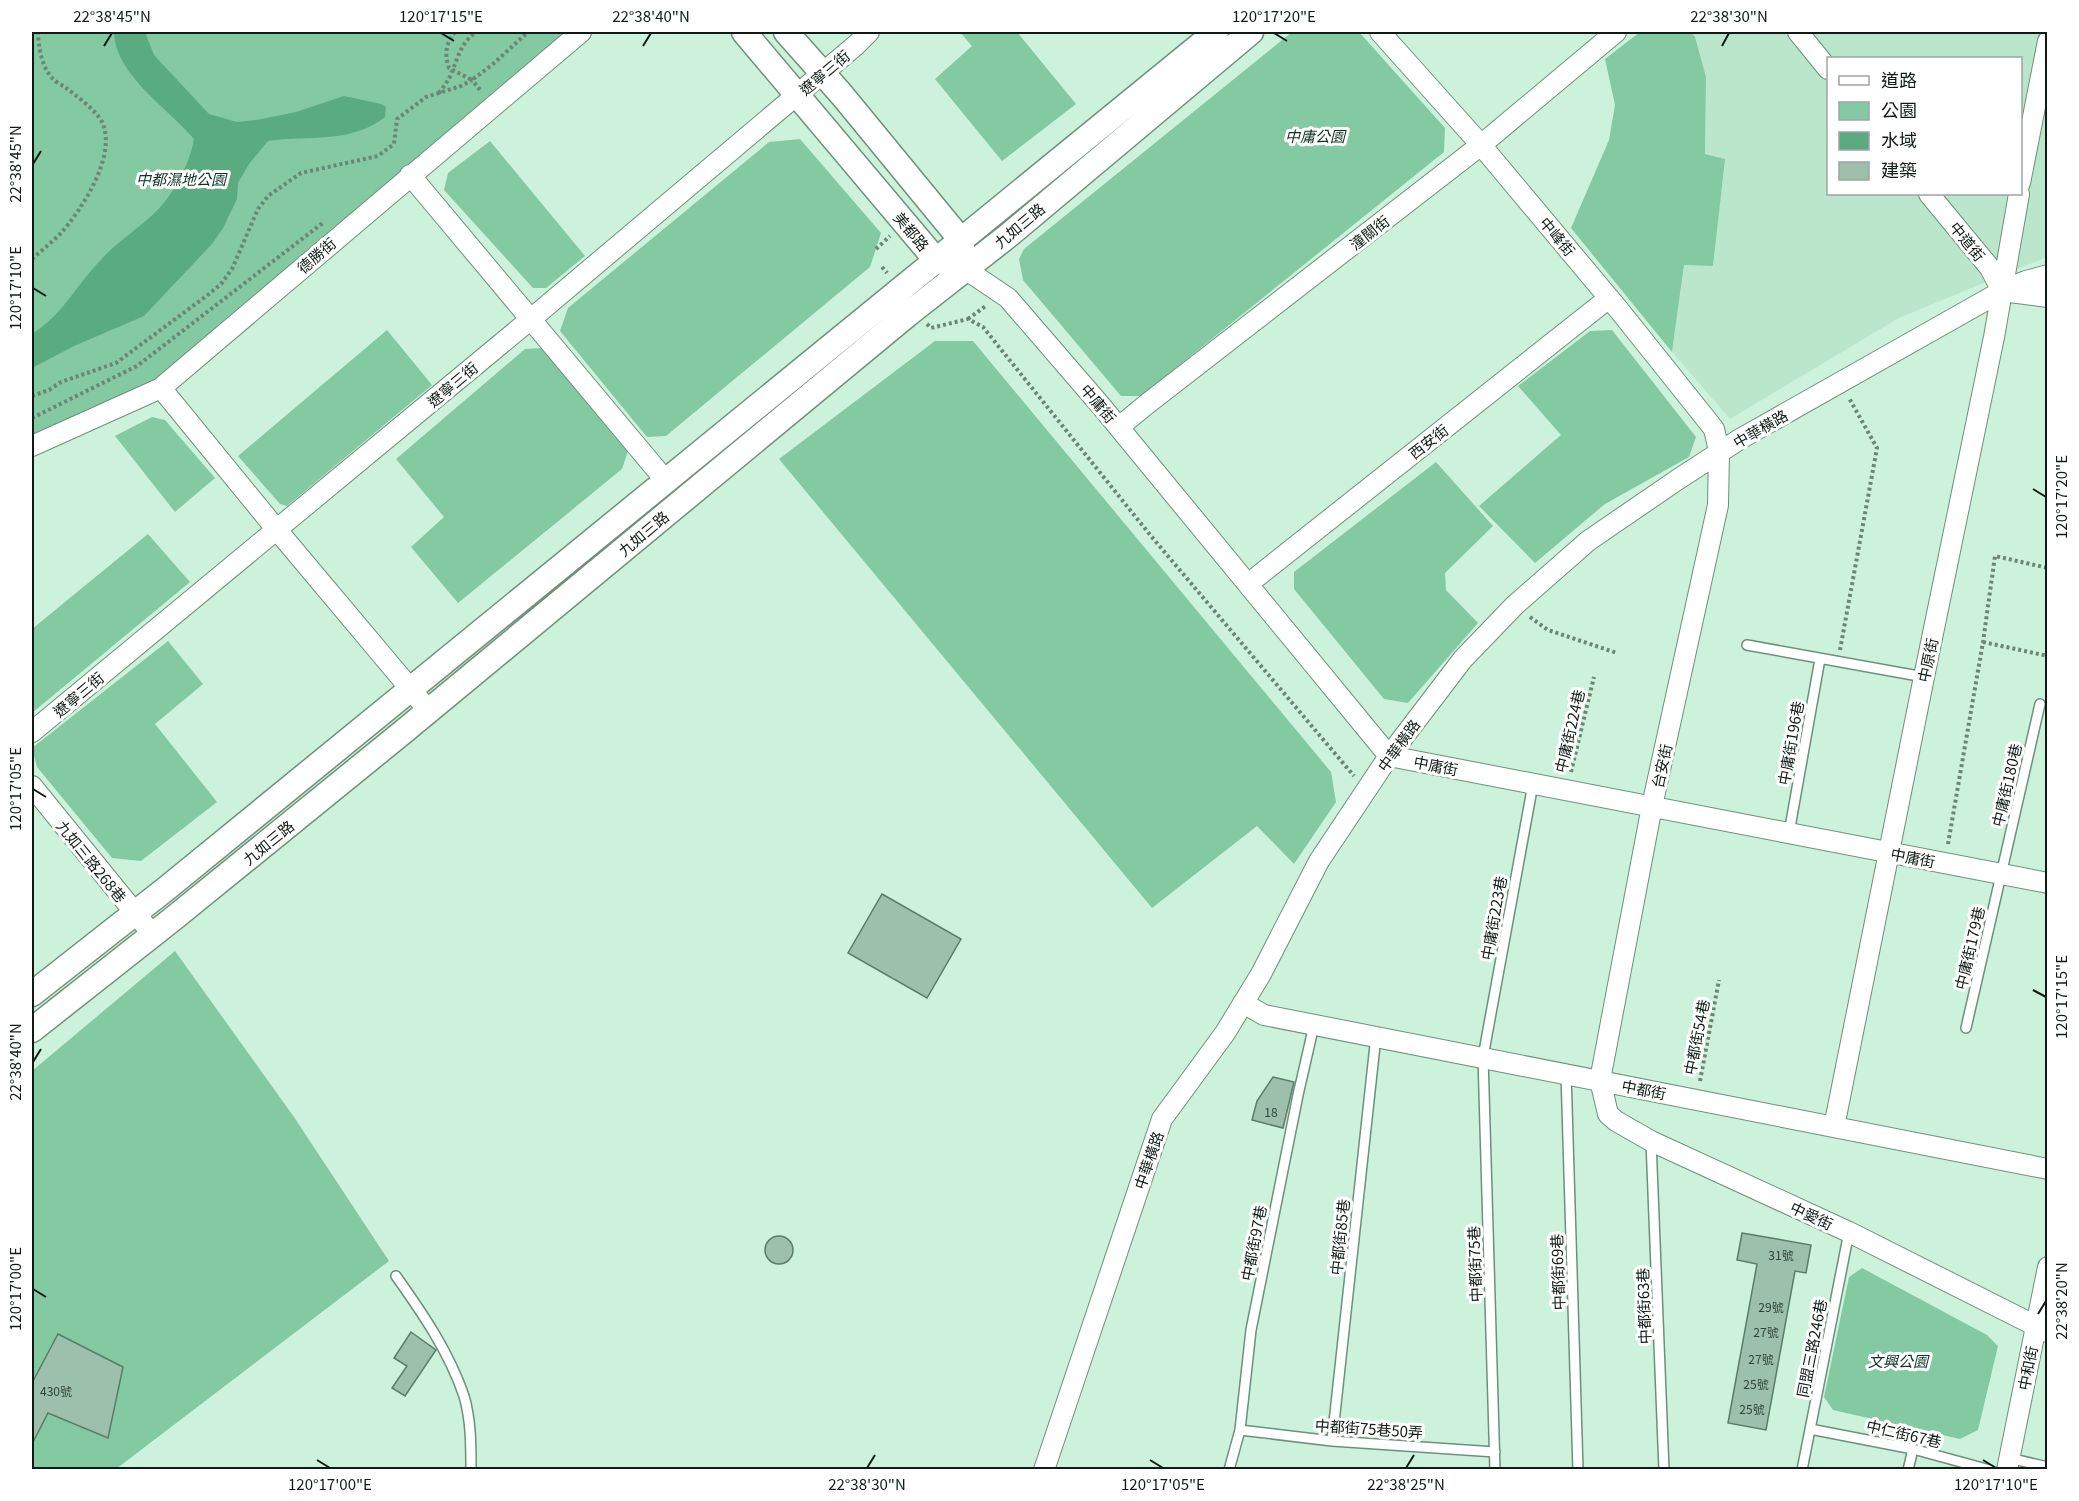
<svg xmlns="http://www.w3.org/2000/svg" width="2079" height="1501" viewBox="0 0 2079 1501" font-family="Georgia,'Noto Sans TC',serif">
  <rect width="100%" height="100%" fill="#cdf2db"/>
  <!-- built -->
  <path fill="#bae7cc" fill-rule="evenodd" d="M1691 32H2047V257L1899 318 1730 419 1672 352 1684 265 1713 266 1724 159 1705 154 1706 77 1695 37ZM1828 58H2020V194H1828Z"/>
  <!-- green -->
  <path fill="#83c9a2" d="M32 32H570L161 388 32 446Z
    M960 32H1017L1076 104 1002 161 935 79 972 46Z
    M1292 32H1359L1445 128 1444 152 1141 396H1121L1023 280 1019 259 1024 249Z
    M1640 32H1691L1695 37 1706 77 1705 154 1725 159 1713 266 1684 265 1672 352 1571 228 1609 140 1615 105 1605 59Z
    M800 139 881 233 870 267 666 436 647 437 560 331 568 308 769 142Z
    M490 141 585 256 546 288H533L444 190 448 173Z
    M387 330 432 385 287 506 280 504 238 456Z
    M1612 330 1696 437 1689 457 1605 504 1535 563 1479 506 1561 435 1518 386 1590 331Z
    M935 341H973L1331 772 1336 802 1294 864 1257 826 1152 908 779 459Z
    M544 348 628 451 622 469 458 603 411 547 444 517 396 459 525 349Z
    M152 417 165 420 215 478 175 512 115 436Z
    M1436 462 1493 526 1445 573 1446 590 1478 623 1408 703 1384 699 1294 589V572Z
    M148 534 190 582 32 713V629Z
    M168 641 203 684 155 724 217 802 141 861 112 858 37 767 32 748Z
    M175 951 294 1117 389 1261 116 1469 32 1470V1071Z
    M1862 1268 1987 1335 1998 1346 1978 1430 1960 1439 1833 1410 1824 1397 1849 1277Z"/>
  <!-- water -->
  <path fill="#5bab80" d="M114 32H145L154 55 209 114 237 122 257 120 296 112 344 96 381 104 386 107 385 117C351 144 308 135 268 141L249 164 238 183 237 199 223 228 212 244 144 316 74 346 32 368V334C62 315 74 289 97 264 112 246 132 233 149 218 171 200 189 167 194 139 168 108 115 75 114 32Z"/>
  <!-- building -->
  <path fill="#9cc0ab" stroke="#5a7c68" stroke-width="1.5" d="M882 894 961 939 927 998 848 953Z
    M1273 1077 1294 1082 1283 1128 1252 1120 1257 1101Z
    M1742 1233 1811 1245 1806 1273 1795 1271 1766 1430 1728 1423 1757 1264 1737 1260Z
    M765 1250a14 14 0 1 1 28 0a14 14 0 1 1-28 0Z
    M411 1332 436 1350 405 1396 392 1388 407 1366 394 1358Z
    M58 1334 123 1367 108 1438 48 1413 32 1444V1383Z"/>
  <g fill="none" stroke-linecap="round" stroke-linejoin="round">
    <!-- service casing -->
    <g stroke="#6d907b" stroke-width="12">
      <path id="service" d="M1747 645 1924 677
        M1789 833 1820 659
        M1966 1028 2040 704
        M1566 1073 1578 1470
        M1651 1141 1664 1470
        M396 1276C423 1314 449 1352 464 1396 471 1420 471 1445 471 1470
        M1810 1429 1913 1449 1990 1470
        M1240 1430 1332 1441 1495 1452
        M1332 1441 1376 1036
        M2009 1458 2048 1467
        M1229 1470 1240 1430 1251 1330 1298 1095 1314 1025
        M1495 1470 1483 1057 1533 784
        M1802 1470 1849 1232
        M1908 1470 1913 1449"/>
    </g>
    <!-- minor casing -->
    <g stroke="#6d907b" stroke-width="22">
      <path id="minor" d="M1380 32 1481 145 1619 310 1714 429 1719 451 1718 505 1652 806 1600 1080 1608 1114 1616 1121 1651 1141 1849 1232 2048 1332
        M1798 32 1828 69
        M410 175 666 481
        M2020 183 2048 41
        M1929 194 1990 268 2002 291 2048 297
        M965 269 1008 298 1102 407 1389 756 2048 883
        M161 388 277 530 429 711
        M1119 427 1147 404 1481 145 1616 32
        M32 446 161 388 581 32
        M1248 584 1609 298
        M32 732 531 319 856 45 869 32
        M32 786 153 935
        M1243 1003 1264 1015 2048 1169
        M1834 1127 1924 677 1994 337 2019 194
        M1044 1470 1162 1119 1225 1033 1261 974 1319 861 1389 756 1463 659 1515 605 1588 541 1677 480 1740 439 2002 291 2026 281 2048 275
        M2007 1470 2048 1267"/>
    </g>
    <!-- tertiary casing -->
    <g stroke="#6d907b" stroke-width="27">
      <path id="tertiary" d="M744 32 936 260 952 265
        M786 32 842 95 961 240 963 256
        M32 994 167 888 1216 32
        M32 1030 174 918 403 732 907 315 1009 235 1251 32"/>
    </g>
    <!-- path -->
    <path stroke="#6c8576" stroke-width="4" stroke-dasharray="3 3" stroke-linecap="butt" d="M455 32C446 43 444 54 449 68L472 80 492 65 528 32
      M439 93C444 86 449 80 452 72 458 56 462 41 477 32
      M876 249 890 236
      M32 259C41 251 51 243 60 234 81 211 118 155 102 122 96 110 75 95 65 87 61 85 56 82 53 79 42 68 38 46 38 32
      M882 267 887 273
      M968 319 987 305
      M927 324 931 328 968 319 983 327 1151 536 1354 776
      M32 396 49 390 61 382 116 363 209 294 221 284 232 269 258 209 268 196 301 173 378 156 394 144 397 119 426 97 461 86 472 80 481 91
      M32 418 137 366 324 222
      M1530 617 1548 630 1617 653
      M1983 642 2048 656
      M1840 650 1877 448 1849 398
      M1571 772 1594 677
      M1948 844 1983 642 1995 556 2048 568
      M1700 1081 1719 980"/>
    <!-- service -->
    <use href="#service" stroke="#fff" stroke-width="9"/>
    <!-- minor -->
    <use href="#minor" stroke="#fff" stroke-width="20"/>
    <!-- tertiary -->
    <use href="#tertiary" stroke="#fff" stroke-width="24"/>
  </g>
  <!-- ticks -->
  <path fill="none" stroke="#0e1c14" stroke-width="2" d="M441 33 454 41M1274 33 1287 41M104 46 112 33M643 46 651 33M1722 46 1729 33M33 164 41 151M33 288 46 296M2033 489 2046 497M33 789 46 797M2033 990 2046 997M33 1062 41 1049M33 1289 46 1297M2038 1314 2046 1301M317 1460 330 1468M1150 1460 1163 1468M1983 1460 1996 1468M867 1468 875 1455M1406 1468 1414 1455"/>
  <g text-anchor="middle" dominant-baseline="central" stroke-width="6" stroke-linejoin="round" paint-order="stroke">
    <!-- number labels -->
    <g font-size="12" fill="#32453a">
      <text x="1271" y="1111">18</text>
      <text x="1781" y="1254">31號</text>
      <text x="1771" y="1306">29號</text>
      <text x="1766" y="1331">27號</text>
      <text x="1761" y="1358">27號</text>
      <text x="1756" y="1383">25號</text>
      <text x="56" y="1390">430號</text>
      <text x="1752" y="1408">25號</text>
    </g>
    <!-- street labels -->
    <g font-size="15" fill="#0e1c14" stroke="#fff">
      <text transform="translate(824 72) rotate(-40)">遼寧三街</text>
      <text transform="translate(1019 225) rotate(-40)">九如三路</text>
      <text transform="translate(912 231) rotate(50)">美都路</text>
      <text transform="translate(1369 232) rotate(-38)">潼關街</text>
      <text transform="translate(1558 236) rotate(50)">中峰街</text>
      <text transform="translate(1968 241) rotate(51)">中道街</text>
      <text transform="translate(316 255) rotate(-41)">德勝街</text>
      <text transform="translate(452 384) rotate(-40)">遼寧三街</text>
      <text transform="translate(1099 403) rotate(50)">中庸街</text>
      <text transform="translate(1760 428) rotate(-30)">中華橫路</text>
      <text transform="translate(1428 441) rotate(-38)">西安街</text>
      <text transform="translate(643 533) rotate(-40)">九如三路</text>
      <text transform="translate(1927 660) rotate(-78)">中原街</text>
      <text transform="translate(78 694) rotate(-40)">遼寧三街</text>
      <text transform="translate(1569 731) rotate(-77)">中庸街224巷</text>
      <text transform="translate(1790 743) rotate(-80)">中庸街196巷</text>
      <text transform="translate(1398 745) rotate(-54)">中華橫路</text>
      <text transform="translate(1436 765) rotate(11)">中庸街</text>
      <text transform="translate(1661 766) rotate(-78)">台安街</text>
      <text transform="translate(2006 785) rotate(-77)">中庸街180巷</text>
      <text transform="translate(268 842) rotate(-39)">九如三路</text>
      <text transform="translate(1913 857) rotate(11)">中庸街</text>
      <text transform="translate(92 861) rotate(51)">九如三路268巷</text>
      <text transform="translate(1493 918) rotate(-80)">中庸街223巷</text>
      <text transform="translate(1969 948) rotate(-77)">中庸街179巷</text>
      <text transform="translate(1696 1037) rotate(-79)">中都街54巷</text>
      <text transform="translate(1644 1089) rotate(11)">中都街</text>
      <text transform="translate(1148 1160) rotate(-71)">中華橫路</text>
      <text transform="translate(1812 1215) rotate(25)">中愛街</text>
      <text transform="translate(1339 1237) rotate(-84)">中都街85巷</text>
      <text transform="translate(1253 1243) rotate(-79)">中都街97巷</text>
      <text transform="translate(1474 1264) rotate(-92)">中都街75巷</text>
      <text transform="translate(1557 1272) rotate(-92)">中都街69巷</text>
      <text transform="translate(1643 1306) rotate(-92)">中都街63巷</text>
      <text transform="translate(1811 1348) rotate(-79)">同盟三路246巷</text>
      <text transform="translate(2027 1368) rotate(-79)">中和街</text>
      <text transform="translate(1369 1428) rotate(4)">中都街75巷50弄</text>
      <text transform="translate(1904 1433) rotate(13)">中仁街67巷</text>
    </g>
    <!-- park labels -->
    <g font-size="15" font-style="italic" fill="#0f3321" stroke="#fff">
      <text x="1315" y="135">中庸公園</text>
      <text x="181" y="178">中都濕地公園</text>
      <text x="1898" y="1360">文興公園</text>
    </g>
  </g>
  <!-- border -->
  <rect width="2079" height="1501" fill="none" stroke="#ffffff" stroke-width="66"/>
  <!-- legend -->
  <rect x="1827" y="57" width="195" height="138" fill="#ffffff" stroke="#9fa4a1" stroke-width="1.5"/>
  <rect x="1839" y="76" width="30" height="9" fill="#ffffff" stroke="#9fa4a1" stroke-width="1.5"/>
  <text x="1881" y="87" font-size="18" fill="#0e1c14">道路</text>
  <rect x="1839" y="102" width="30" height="18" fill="#83c9a2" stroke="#9fa4a1" stroke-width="1.5"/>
  <text x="1881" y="117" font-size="18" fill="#0e1c14">公園</text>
  <rect x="1839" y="132" width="30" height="18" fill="#5bab80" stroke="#9fa4a1" stroke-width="1.5"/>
  <text x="1881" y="147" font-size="18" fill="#0e1c14">水域</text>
  <rect x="1839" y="162" width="30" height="18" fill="#9cc0ab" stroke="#9fa4a1" stroke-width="1.5"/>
  <text x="1881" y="177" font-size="18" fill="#0e1c14">建築</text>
  <rect x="33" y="33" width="2013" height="1435" fill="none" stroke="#0e1c14" stroke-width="2"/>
  <g font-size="15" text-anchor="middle" fill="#0e1c14">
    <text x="112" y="22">22°38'45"N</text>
    <text x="441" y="22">120°17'15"E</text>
    <text x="651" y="22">22°38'40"N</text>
    <text x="1274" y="22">120°17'20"E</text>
    <text x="1729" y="22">22°38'30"N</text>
    <text transform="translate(16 164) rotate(-90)" y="5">22°38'45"N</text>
    <text transform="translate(16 288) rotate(-90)" y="5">120°17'10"E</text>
    <text transform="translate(2062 497) rotate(-90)" y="5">120°17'20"E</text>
    <text transform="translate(16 789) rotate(-90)" y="5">120°17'05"E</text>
    <text transform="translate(2062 997) rotate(-90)" y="5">120°17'15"E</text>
    <text transform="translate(16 1062) rotate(-90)" y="5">22°38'40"N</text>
    <text transform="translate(16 1289) rotate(-90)" y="5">120°17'00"E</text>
    <text transform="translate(2062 1301) rotate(-90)" y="5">22°38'20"N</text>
    <text x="330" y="1490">120°17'00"E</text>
    <text x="867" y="1490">22°38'30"N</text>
    <text x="1163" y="1490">120°17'05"E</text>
    <text x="1406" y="1490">22°38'25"N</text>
    <text x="1996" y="1490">120°17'10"E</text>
  </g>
</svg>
